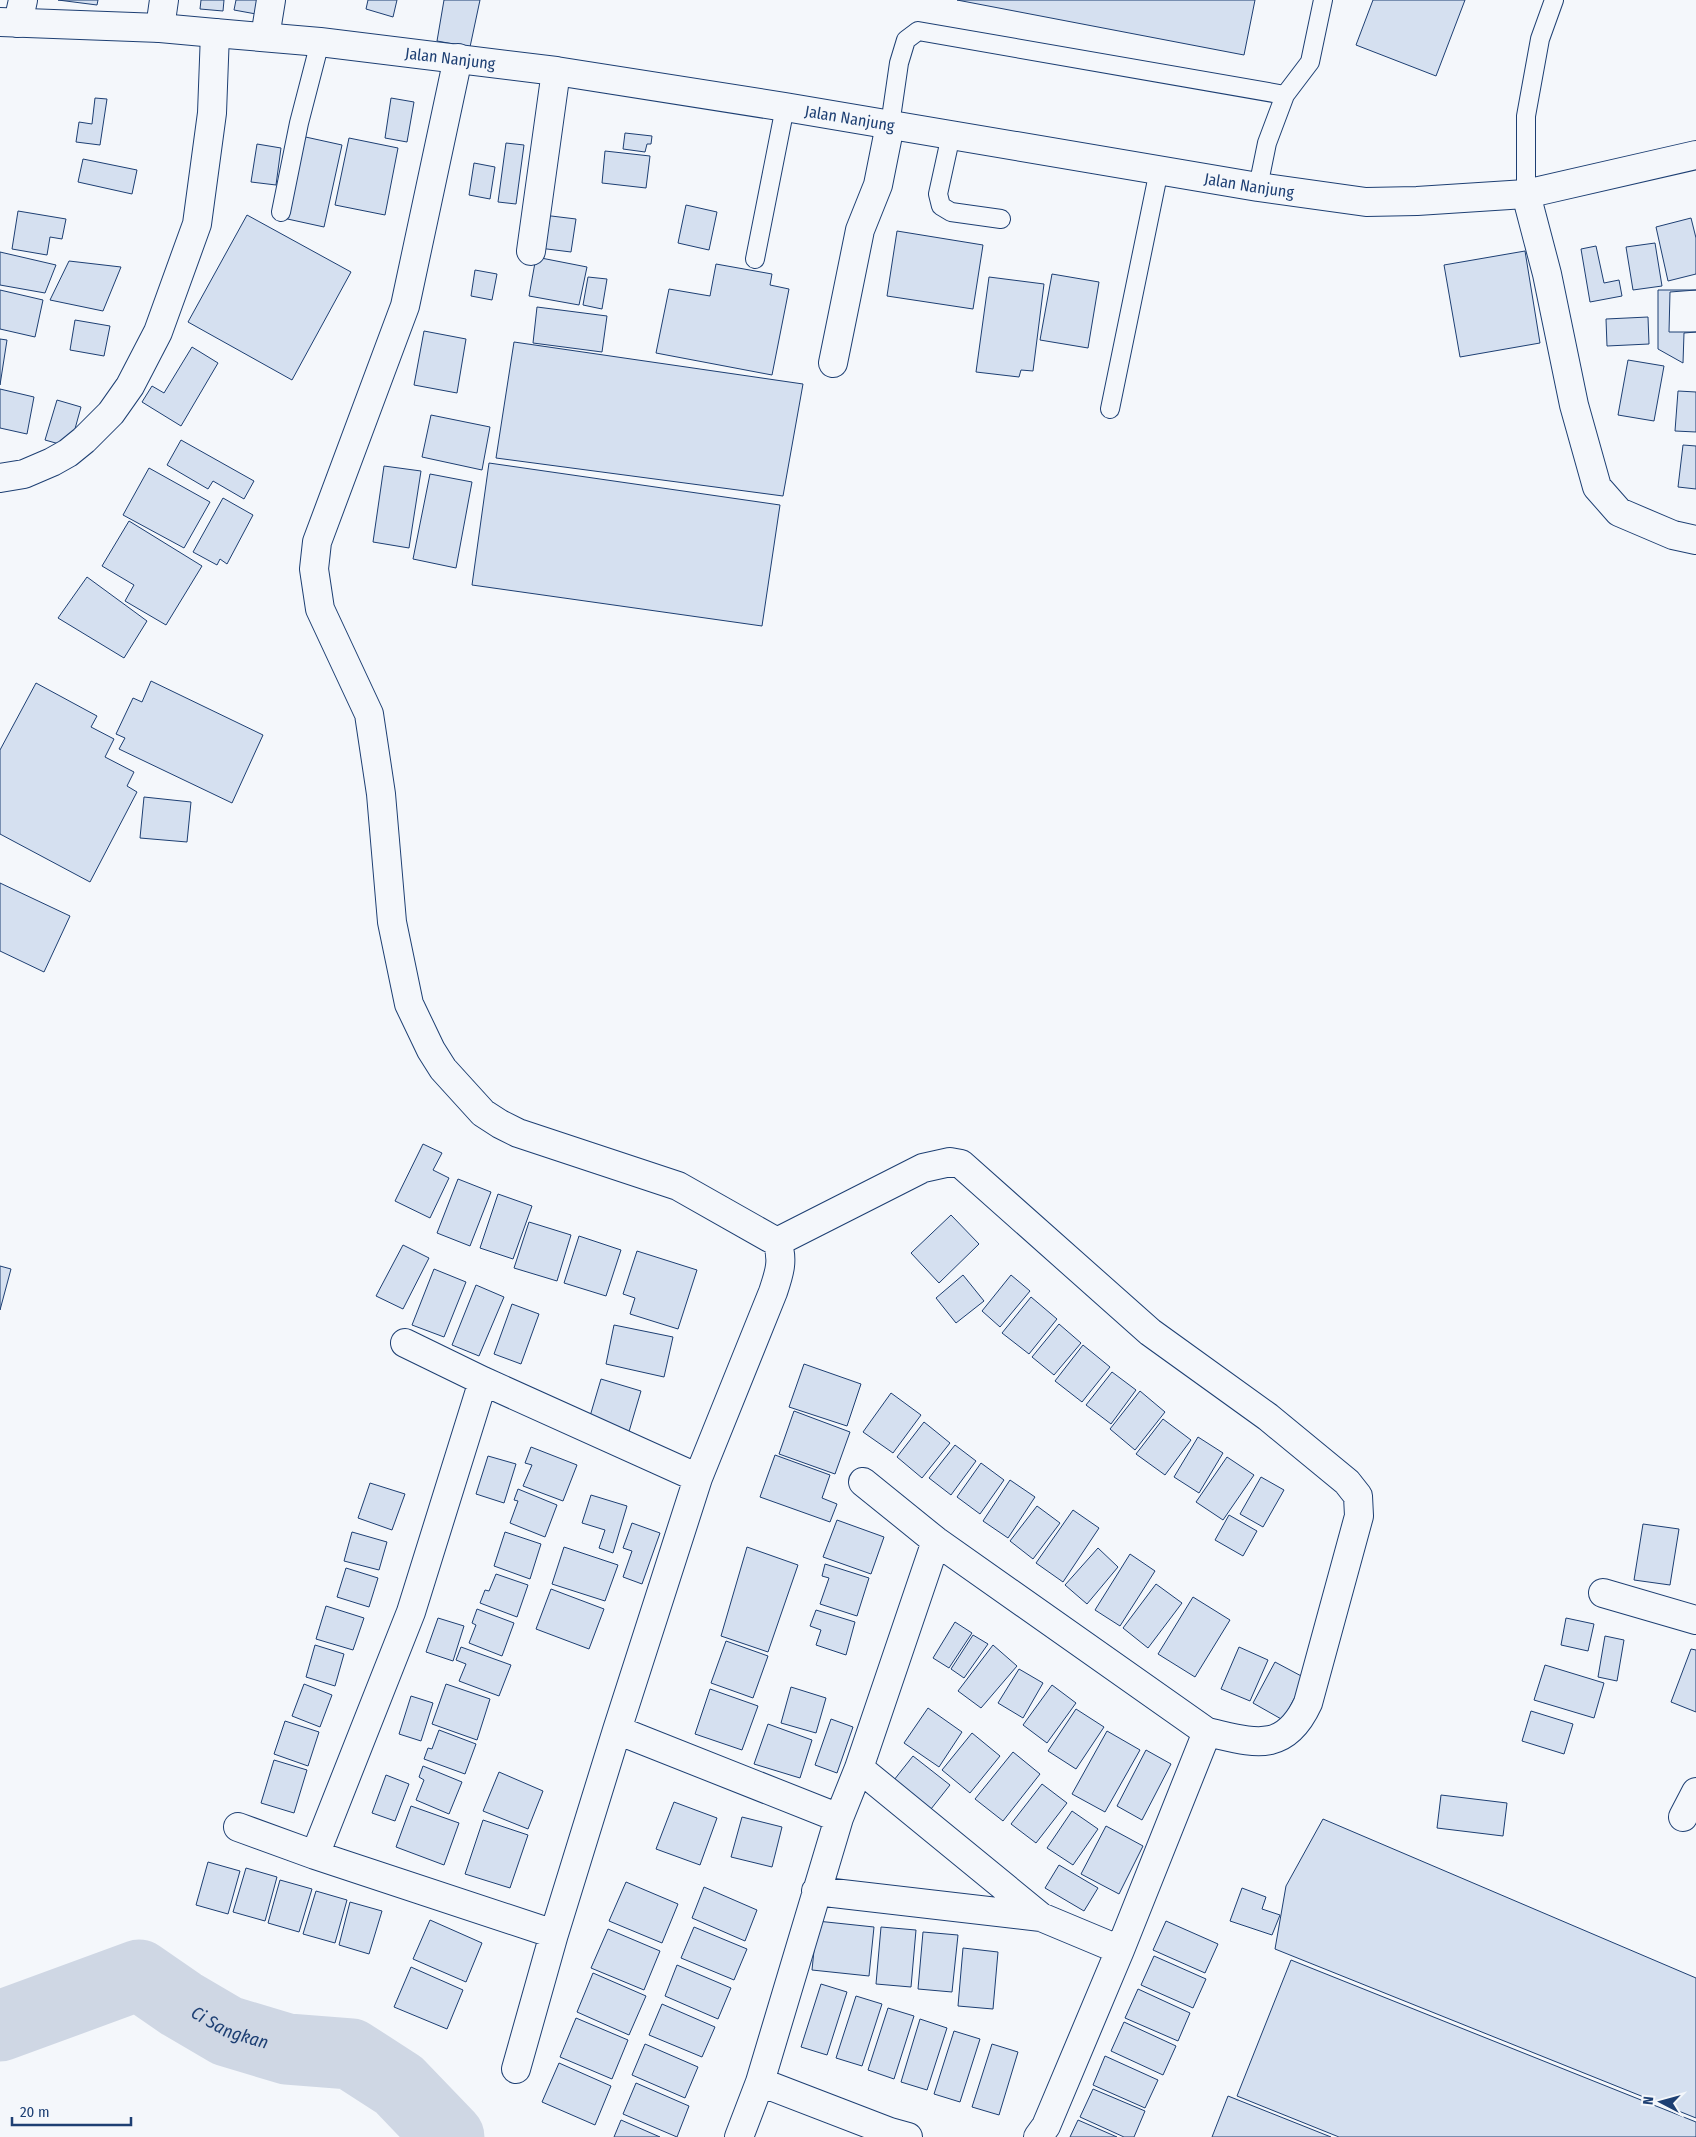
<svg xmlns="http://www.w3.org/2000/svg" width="1696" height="2137" viewBox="0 0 1696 2137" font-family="'Fira Sans Condensed',sans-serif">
  <rect width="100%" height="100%" fill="#f4f7fb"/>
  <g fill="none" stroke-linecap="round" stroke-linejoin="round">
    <!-- river -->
    <path stroke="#cfd7e4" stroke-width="71" id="s1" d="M0 2026 139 1975 181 2004 227 2031 287 2049 351 2054 399 2085 449 2137"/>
  </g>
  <!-- building -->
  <path fill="#d5e0f0" stroke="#1d3f73" d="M58 0H98L97 5Z
    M201 0H224L223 11 200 9Z
    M236 0H259L256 14 234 10Z
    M368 0H397L393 17 366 9Z
    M444 0H480L470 47 437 41Z
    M957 0H1255L1244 55Z
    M1373 0H1465L1436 76 1356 45Z
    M95 98 107 99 100 145 76 142 79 122 92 124Z
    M391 98 414 102 407 142 385 138Z
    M625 133 652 136 651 144H647L645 152 623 149Z
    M301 136 342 145 324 227 283 218Z
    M349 138 398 148 385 215 335 205Z
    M506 143 524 145 516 204 498 202Z
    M257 144 281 148 276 185 251 182Z
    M605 151 650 156 646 188 602 183Z
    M83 159 137 170 132 194 78 182Z
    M474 163 495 167 490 199 469 195Z
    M686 205 717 212 709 250 678 243Z
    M18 211 66 219 62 239 50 237 47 255 12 249Z
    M247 215 351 272 292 380 188 322Z
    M543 215 576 219 571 252 539 248Z
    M1691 218 1696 238V274L1668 281 1656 227Z
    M897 231 983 245 973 309 887 296Z
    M1655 243 1662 286 1633 290 1626 247Z
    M1596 246 1604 283 1619 280 1622 296 1590 302 1581 249Z
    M1525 251 1540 343 1460 357 1444 265Z
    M0 252 56 265 45 293 0 285Z
    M536 257 587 267 579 305 529 296Z
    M69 261 121 267 103 311 50 300Z
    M716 264 772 274 770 285 789 289 772 375 656 353 669 289 710 296Z
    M475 270 497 274 492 300 471 296Z
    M1052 274 1099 282 1088 348 1040 340Z
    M588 277 607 279 602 309 583 305Z
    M989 277 1044 284 1033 371 1021 370 1019 377 976 372Z
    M0 290 43 300 35 337 0 329Z
    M1658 290H1696L1670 292 1669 332H1696L1684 333 1683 363 1658 349Z
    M537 307 607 316 602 352 533 343Z
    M1648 317 1649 344 1607 346 1606 319Z
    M75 320 110 326 104 356 70 350Z
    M424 331 466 339 457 393 414 385Z
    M0 339 7 340 0 385Z
    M514 342 803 384 783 496 496 458Z
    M192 347 218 363 181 426 142 402 152 386 164 393Z
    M1628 360 1664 366 1654 421 1618 415Z
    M0 389 34 397 27 434 0 428Z
    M1678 391 1696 392V432L1675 431Z
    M57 400 81 407 70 447 45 440Z
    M431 415 490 427 482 470 422 457Z
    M181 440 254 481 244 499 213 481 208 489 167 465Z
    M1683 445 1696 446V489L1678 487Z
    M489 463 780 505 762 626 472 585Z
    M384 466 421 471 409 548 373 542Z
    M149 468 210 502 184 548 123 515Z
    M430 474 472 482 456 568 413 559Z
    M223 498 253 515 227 564 220 559 217 565 193 552Z
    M129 521 202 566 166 625 125 601 134 585 102 566Z
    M87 577 147 621 124 658 58 618Z
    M151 681 263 735 232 803 119 749 125 738 116 734 133 698 142 702Z
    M36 683 97 716 91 727 114 739 105 757 134 772 127 786 137 792 90 882 0 834V750Z
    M144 797 191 802 187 842 140 838Z
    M0 883 70 916 44 972 0 951Z
    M423 1144 442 1153 433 1170 449 1178 430 1218 395 1201Z
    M458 1179 491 1192 470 1246 437 1233Z
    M498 1194 532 1206 513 1259 480 1248Z
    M951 1215 979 1244 939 1283 911 1253Z
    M529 1222 571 1235 557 1281 514 1268Z
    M579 1236 621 1250 606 1296 564 1283Z
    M403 1245 429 1258 403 1309 376 1296Z
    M637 1251 697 1270 678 1329 630 1314 635 1298 623 1294Z
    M0 1266 11 1269 0 1310Z
    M434 1269 466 1282 444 1337 412 1325Z
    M963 1275 984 1301 956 1323 936 1298Z
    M1011 1275 1030 1291 1000 1327 982 1311Z
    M476 1285 504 1297 479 1356 452 1345Z
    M1031 1297 1057 1319 1029 1354 1002 1333Z
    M512 1304 539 1314 521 1364 494 1354Z
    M1059 1324 1081 1343 1054 1375 1032 1357Z
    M614 1325 673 1337 664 1377 606 1364Z
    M1083 1345 1110 1367 1082 1402 1055 1381Z
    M804 1364 861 1384 847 1426 789 1407Z
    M1112 1372 1136 1390 1111 1424 1086 1405Z
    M601 1379 641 1391 628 1435 588 1423Z
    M1140 1391 1165 1412 1135 1450 1110 1429Z
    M891 1393 921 1415 893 1453 863 1432Z
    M794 1411 850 1432 835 1474 779 1454Z
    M1163 1419 1191 1440 1165 1475 1136 1454Z
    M924 1422 950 1443 922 1478 897 1457Z
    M1198 1437 1223 1453 1199 1493 1174 1477Z
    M955 1445 976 1461 951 1495 929 1478Z
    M531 1447 577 1465 563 1501 523 1486 532 1465 525 1463Z
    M775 1455 830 1475 822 1498 837 1504 830 1522 760 1497Z
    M488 1456 516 1464 504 1503 476 1494Z
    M1227 1457 1254 1475 1223 1520 1196 1502Z
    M981 1463 1004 1480 980 1514 957 1497Z
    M1261 1477 1284 1490 1263 1527 1240 1514Z
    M1010 1480 1035 1497 1008 1538 983 1521Z
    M370 1483 405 1494 392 1530 358 1518Z
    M518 1489 557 1505 545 1537 510 1523 518 1501 514 1500Z
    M591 1495 627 1506 613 1553 599 1548 605 1530 582 1523Z
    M1037 1506 1060 1523 1033 1559 1010 1541Z
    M1073 1510 1099 1528 1063 1582 1036 1563Z
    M1229 1515 1257 1531 1243 1556 1215 1540Z
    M837 1520 884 1537 871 1574 823 1557Z
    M632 1523 660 1533 642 1584 623 1577 632 1551 623 1548Z
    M1643 1524 1679 1529 1670 1585 1634 1580Z
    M352 1532 387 1542 379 1570 344 1561Z
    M505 1532 541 1544 530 1579 494 1566Z
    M564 1547 618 1565 605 1601 552 1584Z
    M747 1547 798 1565 768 1652 721 1636Z
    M1098 1548 1118 1567 1087 1604 1065 1585Z
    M1130 1554 1155 1571 1120 1626 1095 1610Z
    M825 1564 869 1578 857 1616 820 1604 829 1578 822 1576Z
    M346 1568 378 1578 369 1607 337 1597Z
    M496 1574 528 1585 517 1617 480 1603 485 1590 489 1591Z
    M1156 1584 1182 1603 1148 1648 1123 1628Z
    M551 1589 604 1609 589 1649 536 1629Z
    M1193 1597 1230 1620 1195 1677 1158 1654Z
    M326 1606 364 1618 353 1650 316 1639Z
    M477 1609 514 1623 502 1656 469 1643 476 1625 472 1623Z
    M816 1610 855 1622 846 1655 816 1645 821 1630 810 1626Z
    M438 1618 464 1626 453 1661 426 1652Z
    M1566 1618 1594 1624 1588 1651 1561 1645Z
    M955 1622 972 1633 949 1668 933 1658Z
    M973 1635 988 1644 964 1678 951 1669Z
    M1605 1636 1624 1640 1617 1681 1598 1677Z
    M726 1641 768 1656 753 1698 711 1683Z
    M315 1645 344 1654 335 1686 306 1677Z
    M993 1645 1017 1666 981 1708 958 1691Z
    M461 1647 511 1665 499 1696 459 1681 466 1664 456 1660Z
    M1239 1647 1268 1660 1250 1701 1221 1689Z
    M1691 1649 1696 1650V1712L1671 1702Z
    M1275 1662 1305 1678 1283 1720 1253 1703Z
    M1545 1665 1604 1683 1594 1718 1534 1700Z
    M1019 1669 1043 1683 1023 1718 998 1703Z
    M304 1684 332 1695 320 1727 292 1716Z
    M446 1684 490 1699 477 1740 432 1724Z
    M1052 1685 1076 1703 1047 1743 1023 1725Z
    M791 1687 826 1698 816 1733 781 1723Z
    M710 1689 758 1706 742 1750 695 1734Z
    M411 1696 433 1703 421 1741 399 1734Z
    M928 1708 962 1732 939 1767 904 1743Z
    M1076 1709 1104 1727 1076 1769 1048 1751Z
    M1531 1711 1573 1724 1564 1754 1522 1741Z
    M831 1719 853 1727 837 1773 815 1765Z
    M285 1721 319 1732 308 1766 274 1754Z
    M768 1724 812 1740 800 1778 754 1764Z
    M439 1730 476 1744 465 1774 424 1759 428 1748 432 1749Z
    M1107 1731 1140 1750 1105 1812 1072 1794Z
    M972 1733 1000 1756 970 1793 942 1770Z
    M1146 1750 1171 1764 1142 1820 1117 1806Z
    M1013 1752 1040 1774 1003 1821 975 1799Z
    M913 1756 950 1785 931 1809 894 1780Z
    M274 1760 307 1770 294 1813 261 1803Z
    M423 1766 462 1782 449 1814 416 1800 424 1780 419 1777Z
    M499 1772 543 1791 528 1829 483 1811Z
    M386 1775 409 1784 395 1821 372 1813Z
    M1042 1784 1067 1803 1036 1843 1011 1824Z
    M1441 1795 1507 1803 1503 1836 1437 1828Z
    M674 1802 717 1818 700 1865 656 1849Z
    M411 1806 459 1823 444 1865 396 1847Z
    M1072 1811 1098 1829 1073 1865 1047 1848Z
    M742 1817 782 1827 772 1867 731 1857Z
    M1323 1819 1696 1978V2118L1275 1949 1286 1886Z
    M483 1820 528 1835 510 1888 465 1874Z
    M1106 1826 1143 1846 1119 1894 1081 1874Z
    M208 1862 240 1871 228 1914 196 1905Z
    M1059 1865 1098 1888 1084 1911 1045 1888Z
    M246 1868 277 1877 265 1921 233 1912Z
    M280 1880 312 1889 299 1932 268 1923Z
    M626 1882 678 1904 662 1943 609 1921Z
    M704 1887 757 1910 745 1941 692 1918Z
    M1242 1888 1266 1897 1262 1909 1280 1915 1272 1935 1230 1921Z
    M316 1891 347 1900 335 1943 303 1934Z
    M350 1902 382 1911 369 1954 339 1945Z
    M430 1920 482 1943 466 1982 413 1959Z
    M817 1921 874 1927 869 1976 812 1970Z
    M1166 1921 1218 1944 1205 1973 1153 1950Z
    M694 1927 747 1949 734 1980 681 1958Z
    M881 1927 916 1930 911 1987 876 1984Z
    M608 1929 660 1951 644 1990 591 1968Z
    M923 1932 958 1935 952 1992 918 1989Z
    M963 1948 998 1952 993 2009 958 2006Z
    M1154 1956 1206 1979 1193 2008 1141 1985Z
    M1291 1960 1696 2122V2137H1339L1237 2096Z
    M677 1965 731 1988 718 2019 665 1996Z
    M411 1967 463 1990 447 2029 394 2007Z
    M593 1973 646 1996 629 2035 577 2012Z
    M821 1984 847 1992 827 2055 801 2047Z
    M1138 1989 1190 2013 1178 2041 1125 2018Z
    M856 1996 882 2004 862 2066 836 2058Z
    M662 2004 715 2027 702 2057 649 2035Z
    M888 2008 914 2016 894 2079 868 2070Z
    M576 2018 628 2040 612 2079 560 2057Z
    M920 2019 947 2028 927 2090 901 2082Z
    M1124 2022 1176 2046 1163 2075 1111 2051Z
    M954 2031 980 2039 960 2102 934 2094Z
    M645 2044 698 2067 685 2098 632 2075Z
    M992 2044 1018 2052 999 2115 972 2107Z
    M1105 2056 1158 2080 1145 2108 1093 2085Z
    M559 2063 611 2086 595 2125 542 2102Z
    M636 2083 689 2106 677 2137 623 2114Z
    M1093 2089 1145 2111 1134 2137H1124L1080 2117Z
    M1228 2096 1331 2137H1212Z
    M621 2120 660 2137H614Z
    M1078 2120 1117 2137H1070Z"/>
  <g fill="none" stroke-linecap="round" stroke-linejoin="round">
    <!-- lane casing -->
    <g stroke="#1d3f73" stroke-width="20">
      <path id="lane" d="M890 125 899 63 906 40 918 31 1285 95
        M951 135 938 194 941 206 951 212 1001 219
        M1258 187 1267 143 1285 95 1310 62 1323 0
        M1526 194V116L1540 39 1554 0
        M281 212 299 123 320 42
        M755 259 785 107
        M1110 409 1159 170"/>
    </g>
    <!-- street casing -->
    <g stroke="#1d3f73" stroke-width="30">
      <path id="street" d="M18 23 23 0
        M160 28 164 0
        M265 37 271 0
        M458 58 405 306 317 542 314 569 320 609 369 714 381 794 392 922 409 1004 431 1050 443 1069 483 1113 500 1124 518 1133 678 1186 777 1242C784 1260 779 1274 773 1292L698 1478 617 1730 554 1934 516 2069
        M1526 194 1547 274 1574 405 1597 487 1619 512 1673 535 1696 540
        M531 251 556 71
        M833 363 860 230 878 185 890 125
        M0 478 24 474 52 462 68 453 84 440 111 413 130 386 158 332 197 224 212 113 215 33
        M777 1242 923 1168 950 1162 961 1164 1150 1332 1268 1417 1347 1482 1358 1496 1359 1516 1308 1703C1284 1755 1253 1742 1207 1732L936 1541 863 1482
        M405 1343 483 1381 698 1478
        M1603 1593 1696 1620
        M617 1730 839 1818
        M859 1768 1041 1917
        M1683 1817 1696 1792
        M238 1827 315 1855 554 1934
        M315 1855 411 1612 483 1381
        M816 1891 1041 1917 1120 1950
        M760 2082 890 2132 908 2137
        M739 2137 760 2082 839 1818 859 1768 936 1541
        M1038 2137 1046 2126 1120 1950 1207 1732"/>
    </g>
    <!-- primary casing -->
    <g stroke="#1d3f73" stroke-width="30">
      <g id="primary">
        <path id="s2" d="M0 22 160 28 215 33 320 42 556 71 785 107 1258 187 1366 202 1417 201 1526 194 1696 155"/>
      </g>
    </g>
    <!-- lane -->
    <use href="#lane" stroke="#f4f7fb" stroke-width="18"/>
    <!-- street -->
    <use href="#street" stroke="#f4f7fb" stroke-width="28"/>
    <!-- primary -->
    <use href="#primary" stroke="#f4f7fb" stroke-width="28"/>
  </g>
  <g text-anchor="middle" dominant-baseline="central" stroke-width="4" stroke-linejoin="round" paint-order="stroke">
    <!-- street labels -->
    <g font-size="16" fill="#1d3f73" stroke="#f4f7fb">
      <text stroke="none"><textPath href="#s2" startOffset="452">Jalan Nanjung</textPath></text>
      <text stroke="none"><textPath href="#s2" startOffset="856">Jalan Nanjung</textPath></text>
      <text stroke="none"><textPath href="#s2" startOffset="1261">Jalan Nanjung</textPath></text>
    </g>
    <!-- water labels -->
    <g font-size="18" font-style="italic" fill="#1d3f73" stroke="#f4f7fb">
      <text stroke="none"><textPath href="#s1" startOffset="254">Ci Sangkan</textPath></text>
    </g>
  </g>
  <!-- north arrow -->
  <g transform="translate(1661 2102) rotate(276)" stroke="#f4f7fb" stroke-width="4" paint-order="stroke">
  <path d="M0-4L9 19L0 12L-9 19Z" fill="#1d3f73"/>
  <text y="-8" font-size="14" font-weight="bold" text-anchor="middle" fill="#1d3f73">N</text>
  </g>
  <!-- scale -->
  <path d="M12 2117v8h119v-8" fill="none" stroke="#1d3f73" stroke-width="2.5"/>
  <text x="20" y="2117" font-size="15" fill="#1d3f73" stroke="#f4f7fb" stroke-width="4" paint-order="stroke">20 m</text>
</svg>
